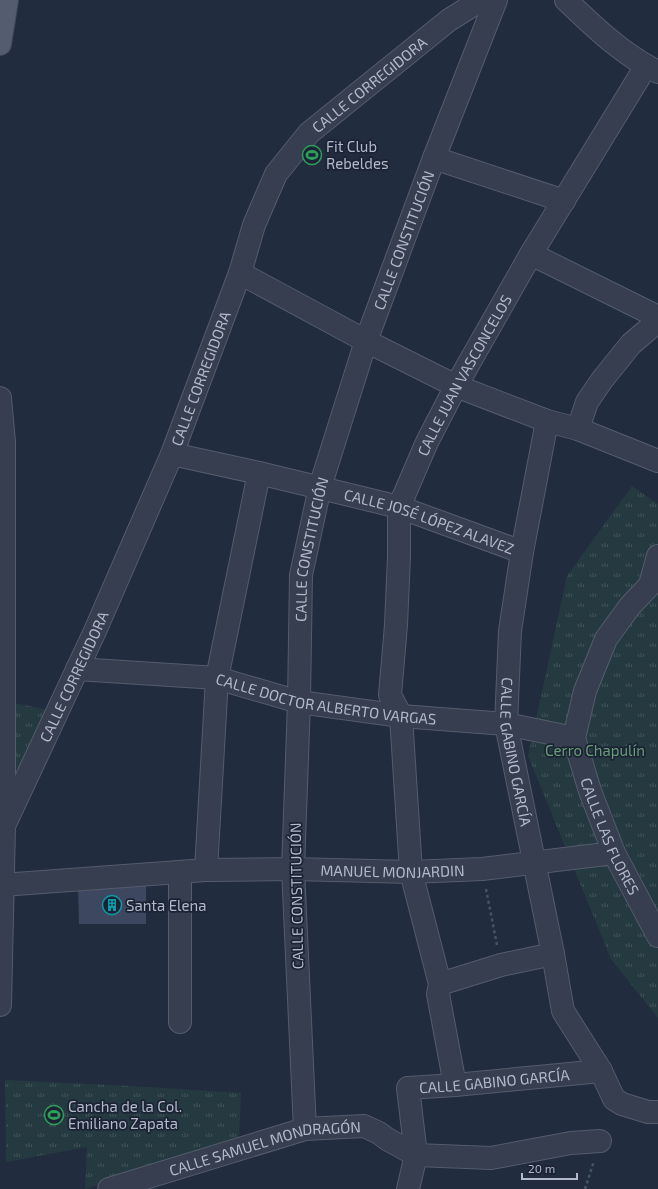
<svg xmlns="http://www.w3.org/2000/svg" width="658" height="1189" viewBox="0 0 658 1189" font-family="'Exo 2',sans-serif">
  <defs>
    <pattern id="park-tufts" width="24" height="20" patternUnits="userSpaceOnUse"><rect width="24" height="20" fill="#243a40"/><path d="M3 7l-1-3M5 7V3M7 7l1-3M15 17l-1-3M17 17v-4M19 17l1-3" fill="none" stroke="#41545a"/></pattern>
  </defs>
  <rect width="100%" height="100%" fill="#222c3f"/>
  <!-- park -->
  <path fill="url(#park-tufts)" d="M632 486 658 504V1018L611 959 528 756 567 576Z
    M0 700 63 713 0 842Z
    M5 1080 131 1086 241 1093 239 1139 85 1189 87 1147 6 1162Z"/>
  <!-- building -->
  <path fill="#3d4860" d="M146 884V924H79L78 887Z"/>
  <g fill="none" stroke-linecap="round" stroke-linejoin="round">
    <!-- minor casing -->
    <g stroke="#545c6d" stroke-width="24">
      <g id="minor">
        <path d="M566 0C594 27 623 55 658 72"/>
        <path d="M434 158 564 201"/>
        <path d="M531 254 658 317"/>
        <path d="M240 273 366 341 456 386 547 421 578 429 658 461"/>
        <path d="M0 398 4 442V826L0 1005"/>
        <path id="s1" d="M547 421 522 552 510 631 506 724 553 954 563 1011 601 1071 614 1099 622 1104 648 1112H658"/>
        <path d="M578 429 587 402 602 380 631 344 658 321"/>
        <path id="s2" d="M172 454 259 473 399 507 522 552"/>
        <path id="s3" d="M658 556 650 585 630 606 606 639 585 691 574 738 590 791 614 853 658 936"/>
        <path id="s4" d="M77 669 217 678 299 702 401 716 506 724 574 738"/>
        <path id="s5" d="M4 826 95 631 172 454 240 273 254 225 276 174 309 133 449 20 481 0"/>
        <path d="M206 870 217 678 259 473"/>
        <path id="s6" d="M2 885 206 870 293 869 411 872 482 869 614 853"/>
        <path d="M440 984 501 965 553 954"/>
        <path d="M180 1022V872"/>
        <path id="s7" d="M455 1085 438 994 440 984 411 872 401 716 390 695 396 625 399 556V507L427 442 456 386 531 254 646 66"/>
        <path id="s8" d="M305 1129 293 869 299 702 301 575 320 487 366 341 434 158 496 0"/>
        <path id="s9" d="M109 1189 305 1129 364 1126 379 1133 387 1139 416 1155 491 1158 571 1143 600 1141"/>
        <path id="s10" d="M408 1189 416 1155 408 1088 455 1085 601 1071"/>
      </g>
    </g>
    <!-- major casing -->
    <g stroke="#3f4758" stroke-width="24">
      <path id="major" d="M0 44 7 0"/>
    </g>
    <!-- path -->
    <path stroke="#42575d" stroke-width="2.5" stroke-dasharray="3 3" stroke-linecap="butt" d="M486 889 497 945
      M585 1189 594 1161"/>
    <!-- minor -->
    <use href="#minor" stroke="#363e4f" stroke-width="22"/>
    <!-- major -->
    <use href="#major" stroke="#545d6f" stroke-width="22"/>
  </g>
  <!-- icons -->
  <defs>
    <g id="stadium-ring" transform="scale(1)"><circle r="9.5" fill="#1b2334" stroke="#2e9e5b" stroke-width="1.5"/><path d="M0-5a6.5 5 0 1 0 0 10a6.5 5 0 1 0 0-10ZM-3.5-1.8h7v3.6h-7Z" fill="#2e9e5b"/></g>
    <g id="building-ring" transform="scale(1)"><circle r="9.5" fill="#1b2334" stroke="#0f9aa8" stroke-width="1.5"/><path d="M-4-6H4V6H1V3H-1V6H-4ZM-2.5-4.3h1.7v1.8h-1.7ZM.8-4.3h1.7v1.8H.8ZM-2.5-1h1.7V.8h-1.7ZM.8-1h1.7V.8H.8Z" fill="#0f9aa8"/></g>
  </defs>
  <g fill-rule="evenodd">
    <use href="#stadium-ring" x="312" y="155"/>
    <use href="#building-ring" x="112" y="905"/>
    <use href="#stadium-ring" x="54" y="1115"/>
  </g>
  <g text-anchor="middle" dominant-baseline="central" stroke-width="3.5" stroke-linejoin="round" paint-order="stroke">
    <!-- street labels -->
    <g font-size="15" fill="#b2b9ca" stroke="#1b2334">
      <text stroke="none"><textPath href="#s5" startOffset="837">CALLE CORREGIDORA</textPath></text>
      <text stroke="none"><textPath href="#s8" startOffset="905">CALLE CONSTITUCIÓN</textPath></text>
      <text stroke="none"><textPath href="#s7" startOffset="734">CALLE JUAN VASCONCELOS</textPath></text>
      <text stroke="none"><textPath href="#s5" startOffset="489">CALLE CORREGIDORA</textPath></text>
      <text stroke="none"><textPath href="#s2" startOffset="266">CALLE JOSÉ LÓPEZ ALAVEZ</textPath></text>
      <text stroke="none"><textPath href="#s8" startOffset="581">CALLE CONSTITUCIÓN</textPath></text>
      <text stroke="none"><textPath href="#s5" startOffset="165">CALLE CORREGIDORA</textPath></text>
      <text stroke="none"><textPath href="#s4" startOffset="252">CALLE DOCTOR ALBERTO VARGAS</textPath></text>
      <text stroke="none"><textPath href="#s1" startOffset="335">CALLE GABINO GARCÍA</textPath></text>
      <text stroke="none"><textPath href="#s3" startOffset="309">CALLE LAS FLORES</textPath></text>
      <text stroke="none"><textPath href="#s6" startOffset="391">MANUEL MONJARDIN</textPath></text>
      <text transform="translate(296 896) rotate(-91)">CALLE CONSTITUCIÓN</text>
      <text stroke="none"><textPath href="#s10" startOffset="189">CALLE GABINO GARCÍA</textPath></text>
      <text stroke="none"><textPath href="#s9" startOffset="162">CALLE SAMUEL MONDRAGÓN</textPath></text>
    </g>
    <!-- poi labels -->
    <g font-size="15" fill="#b2b9ca" stroke="#1b2334" text-anchor="start">
      <text x="326" y="146">Fit Club<tspan x="326" dy="17">Rebeldes</tspan></text>
      <text x="126" y="905">Santa Elena</text>
      <text x="68" y="1106">Cancha de la Col.<tspan x="68" dy="17">Emiliano Zapata</tspan></text>
    </g>
    <!-- park labels -->
    <g font-size="15" fill="#679d79" stroke="#1b2334">
      <text x="595" y="750">Cerro Chapulín</text>
    </g>
  </g>
  <!-- scale -->
  <path d="M522 1173v6h55v-6" fill="none" stroke="#b2b9ca" stroke-width="2"/>
  <text x="528" y="1173" font-size="12" fill="#b2b9ca" stroke="#1b2334" stroke-width="3" paint-order="stroke">20 m</text>
</svg>
